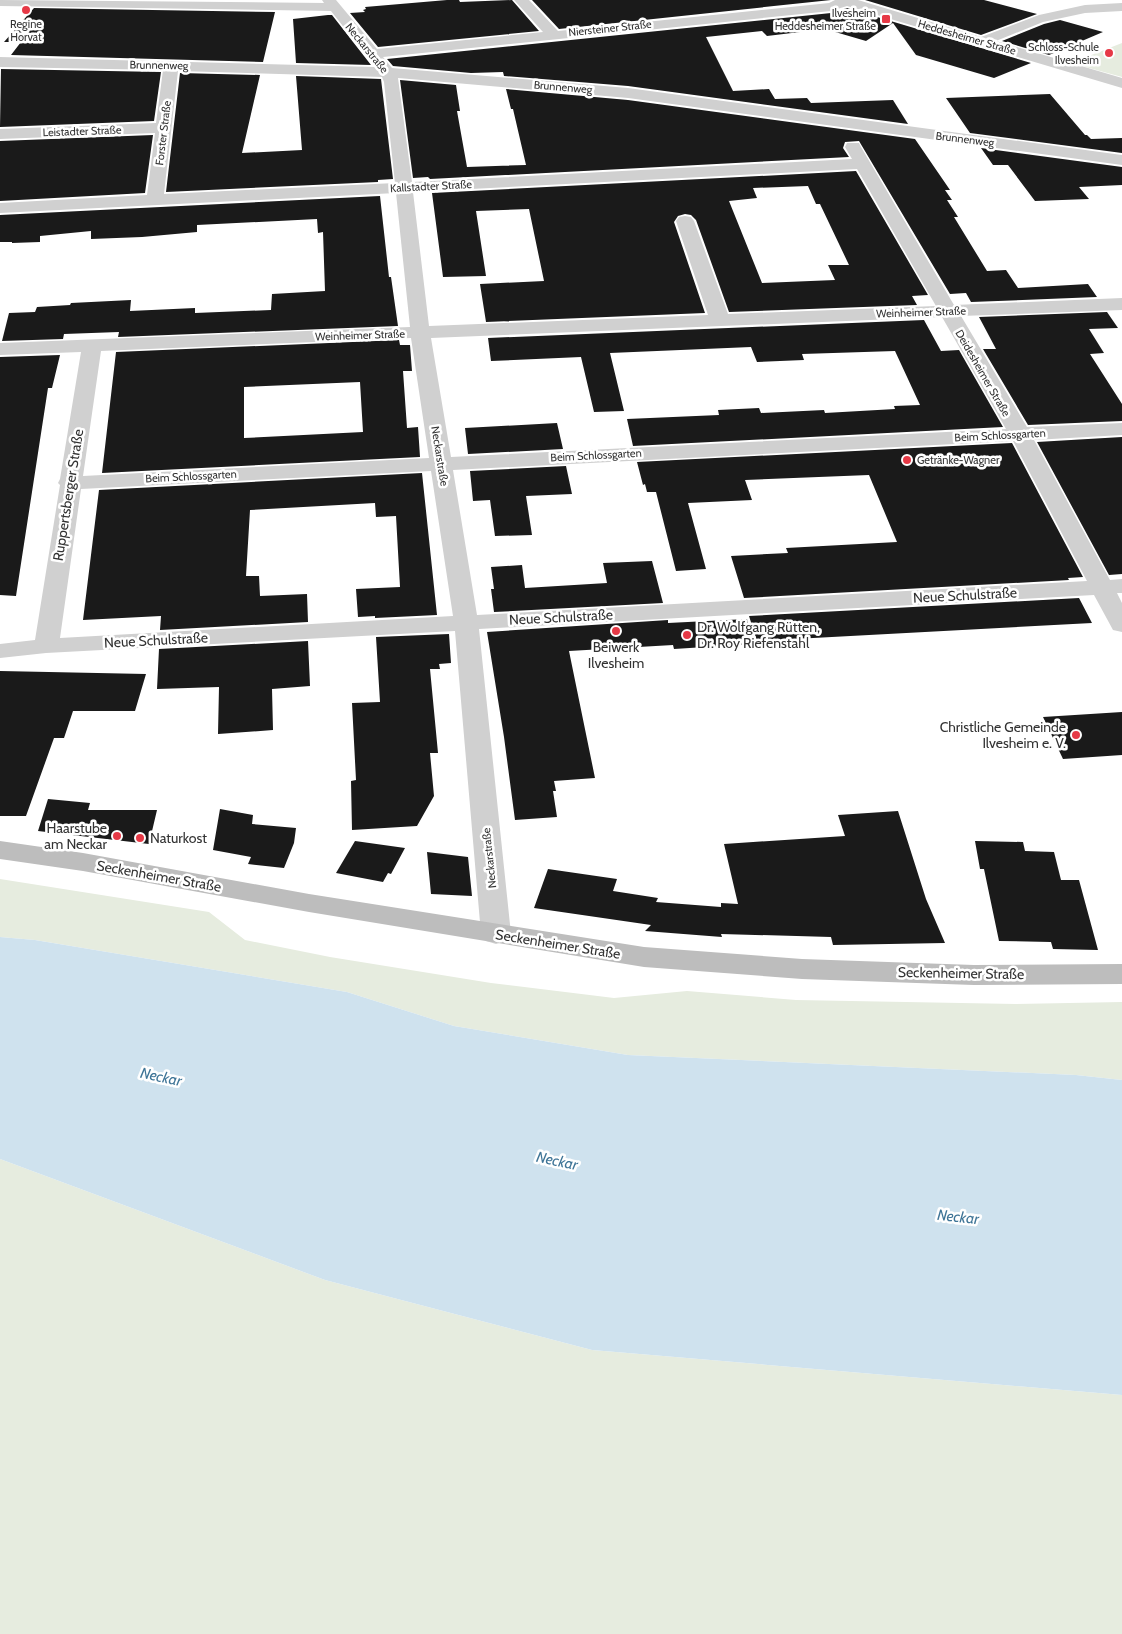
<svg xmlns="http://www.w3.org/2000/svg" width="1122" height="1634" viewBox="0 0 1122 1634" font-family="Cabin,sans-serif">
  <rect width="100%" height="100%" fill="#fff"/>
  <!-- green -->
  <path fill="#e6ecdf" d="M1122 43V77L1071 63Z
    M0 879 209 912 245 940 330 957 491 983 614 998 687 991 796 1000 1016 1004 1122 1002V1080L1076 1075 628 1055 454 1026 347 992 35 940 0 937Z
    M0 1159 325 1280 592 1350 1122 1395V1634H0Z"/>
  <!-- water -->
  <path fill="#cfe2ee" d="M0 937 35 940 347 992 454 1026 628 1055 1076 1075 1122 1080V1395L592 1350 325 1280 0 1159Z"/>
  <!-- building -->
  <path fill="#1a1a1a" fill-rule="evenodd" d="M447 0H459L460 2 512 0 539 31 378 47 350 13 365 12 363 10 366 9 365 7Z
    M532 0H831L559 29Z
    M865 0H984L1037 14 981 35Z
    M34 8 275 12 263 62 11 55 21 42H4Z
    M847 8 1031 63 994 78 916 55 893 23 866 41 825 29 767 36 762 31 706 37 733 91 769 89 775 99 807 98 811 103 893 100 908 124 628 86 504 76 503 72 471 73 393 66 387 59 831 13Z
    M328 15H332L371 65 296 63 293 19Z
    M1060 20 1103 32 1049 55 1002 41 1044 24Z
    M1 69 161 72 154 121 0 127Z
    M180 73 260 75 242 153 302 150 296 76 381 79 393 179 378 180V182L166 192Z
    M400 80 456 85 460 111H457L467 167 526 165 513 109H511L506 89 628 100 915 139 950 190H945L952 200H947L958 217H954L987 271 1006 270 1018 288 1088 284 1097 297 971 302 966 293 950 294 859 141 845 142 843 148 849 157 430 179 428 177 413 178Z
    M1050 94 1085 135H1087L1091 139 1122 138V153L970 133 946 98Z
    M153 135 145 193 0 201V141Z
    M981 148 1122 167V185L1079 187 1089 199 1035 201 1008 165H993Z
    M856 171 928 295 912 296 917 305 729 312 696 220 691 215 685 214 678 216 674 222 705 313 486 322 480 284 544 281 529 209 476 211 486 276 443 277 432 193ZM808 186 816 204H820L849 265H828L835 280 762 283 729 201 757 198 753 188Z
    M380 196 389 277H391L398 326 118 337 119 332 64 334 63 339 2 341 9 313 35 312 37 307 70 305 71 303 131 300 130 311 195 308V313L271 310 272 294 325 291 323 232 318 233 317 219 197 225V232L142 237 91 239V231L40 236V242L12 243V242H0V215Z
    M1107 312 1118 328 1089 329 1104 353 1090 354 1122 404V421L1028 425 983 349H996L979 317Z
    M924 320 941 351 959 350 1003 427 633 446 627 419 719 415 718 410 759 408 761 413 824 410 825 413 895 409 894 406 920 405 895 351 802 354 804 360 757 362 751 347 610 353 624 411 594 412 581 357 491 361 488 338Z
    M399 340 400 345H410L412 371H403L407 428 418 427 420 457 102 473 116 352ZM360 382 363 432 244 438V387Z
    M60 355 52 388H48L16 596 0 595V357Z
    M557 423 563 449 468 454 465 428Z
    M1122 437V574L1109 575 1037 442Z
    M1012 443 1083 577 1068 578 1069 580 744 598 731 556 788 553 786 548 897 542 869 475 745 480 752 500 688 503 706 569 676 571 656 492H647L645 484 643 485 637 462Z
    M566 466 572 494 526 496 532 535 495 536 490 500 473 501 470 471Z
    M422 473 437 615 375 618V616L358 617 356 589 400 587 396 516 376 517 375 503 250 510 246 576H259L260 596 307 594 308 622 160 630 161 616 83 620 99 490Z
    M652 561 663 603 494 612 491 589H494L491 567 522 565 525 588 607 583 603 563Z
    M1079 598 1092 623 757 641 749 616Z
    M747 619 752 644 674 649 673 645 569 651 595 778 554 781 556 791H553L557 817 515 820 504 737 487 632 668 620V623Z
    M449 634 451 663 439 664 440 669H430L438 753H430L434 796 417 826 352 830 351 781 356 780 352 703 380 702 376 637Z
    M308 641 310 686 272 689 273 730 218 734 219 687 157 689 159 649Z
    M0 671 146 674 135 711H73L64 738H54L26 816H0Z
    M1122 712V755L1063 759 1043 717Z
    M48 799 90 803 88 810H157L149 844 38 831Z
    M220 809 253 815 252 824 296 828 294 843 284 868 248 864 251 857 213 850Z
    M898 811 926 899 945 943 833 945 831 937 721 934 722 937 645 931 651 925 534 908 548 869 617 879 613 891 658 898 656 902 721 907V903L738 904 724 844 845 836 838 815Z
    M355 841 405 848 391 874 388 873 383 882 336 873Z
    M975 841 1023 842 1025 851 1054 852 1061 880H1079L1098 950 1053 949 1051 942 999 941 984 869H980Z
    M427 852 468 857 472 896 431 894Z"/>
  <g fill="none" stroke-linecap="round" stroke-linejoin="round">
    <!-- street -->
    <path fill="#d0d0d0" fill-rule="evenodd" d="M0 0 324 3 322 0H336L377 49 543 32 514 0H529L558 31 829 3 835 0H858L981 37 1039 15 1085 5 1122 3V11L1085 13 1043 22 996 41 1122 78V88L847 6 831 11 383 57 392 68 628 88 1122 155V165L628 98 398 78 412 182 852 159 845 147 847 143H859L861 147 954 305 1122 298V310L961 316 1027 427 1122 423V435L1034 440 1110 580 1122 579V593H1117L1122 603V632L1113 630 1094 595 479 629 511 934 506 941 496 944 486 941 481 934 455 631 46 653 0 658V644L35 640 60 485 58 483 60 479 81 352 0 355V343L410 327 396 193 0 213V203L147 195 155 133 0 139V129L156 123 163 70 0 67V57L375 67 331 11 0 6ZM178 71 382 77 384 82 395 183 164 194ZM857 169 936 306 728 314 694 221 691 217 685 216 679 217 676 221 708 315 429 326 413 192ZM942 317 1006 429 451 457 431 338ZM411 338 429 458 83 476 101 351ZM1013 441 1087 581 477 615 453 470ZM431 471 453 616 60 638 81 489Z"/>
    <!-- secondary -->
    <path fill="#bdbdbd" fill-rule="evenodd" d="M0 841 83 853 309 894 644 947 802 959 974 965 1122 964V984L974 985 802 979 644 967 309 912 83 871 0 859Z"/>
  </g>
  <!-- markers -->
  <g fill="#e63946" stroke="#fff" stroke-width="2">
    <circle cx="26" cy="10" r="5"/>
    <rect x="881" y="14" width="10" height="10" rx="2.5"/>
    <circle cx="1109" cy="53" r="5"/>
    <circle cx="907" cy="460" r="5"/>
    <circle cx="616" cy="631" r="5"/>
    <circle cx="687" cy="635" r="5"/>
    <circle cx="1076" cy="735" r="5"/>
    <circle cx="117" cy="836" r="5"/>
    <circle cx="140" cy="838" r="5"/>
  </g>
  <g text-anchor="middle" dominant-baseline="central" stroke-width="5" stroke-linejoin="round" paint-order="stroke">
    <!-- far-poi labels -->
    <g font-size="11" fill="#333" stroke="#fff" text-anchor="end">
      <text x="876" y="13">Ilvesheim<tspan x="876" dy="13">Heddesheimer Straße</tspan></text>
      <text x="26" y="24" text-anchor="middle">Regine<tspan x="26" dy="13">Horvat</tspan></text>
      <text x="1099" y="47">Schloss-Schule<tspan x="1099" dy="13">Ilvesheim</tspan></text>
      <text x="917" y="460" text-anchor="start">Getränke-Wagner</text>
    </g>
    <!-- far-street labels -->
    <g font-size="11" fill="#333" stroke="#fff">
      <text transform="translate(610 28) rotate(-6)">Niersteiner Straße</text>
      <text transform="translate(967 37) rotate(16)">Heddesheimer Straße</text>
      <text transform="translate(367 48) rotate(51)">Neckarstraße</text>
      <text transform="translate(159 65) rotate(1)">Brunnenweg</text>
      <text transform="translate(563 87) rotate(5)">Brunnenweg</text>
      <text transform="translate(82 131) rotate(-2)">Leistadter Straße</text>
      <text transform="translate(163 133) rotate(-83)">Forster Straße</text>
      <text transform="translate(965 139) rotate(7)">Brunnenweg</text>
      <text transform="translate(431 186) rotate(-3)">Kallstadter Straße</text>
      <text transform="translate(921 312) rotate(-2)">Weinheimer Straße</text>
      <text transform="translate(360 335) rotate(-2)">Weinheimer Straße</text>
      <text transform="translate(983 373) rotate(60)">Deidesheimer Straße</text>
      <text transform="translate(1000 435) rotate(-3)">Beim Schlossgarten</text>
      <text transform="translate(596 455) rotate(-3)">Beim Schlossgarten</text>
      <text transform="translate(440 456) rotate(81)">Neckarstraße</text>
      <text transform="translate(191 476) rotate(-3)">Beim Schlossgarten</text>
      <text transform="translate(489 858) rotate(-96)">Neckarstraße</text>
    </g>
    <!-- street labels -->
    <g font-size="14" fill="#333" stroke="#fff">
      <text transform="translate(68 495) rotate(-81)">Ruppertsberger Straße</text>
      <text transform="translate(965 595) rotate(-3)">Neue Schulstraße</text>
      <text transform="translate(561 617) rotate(-3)">Neue Schulstraße</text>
      <text transform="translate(156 640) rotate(-3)">Neue Schulstraße</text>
      <text transform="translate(159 876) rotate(10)">Seckenheimer Straße</text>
      <text transform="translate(558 944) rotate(9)">Seckenheimer Straße</text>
      <text transform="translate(961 973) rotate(1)">Seckenheimer Straße</text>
    </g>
    <!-- poi labels -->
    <g font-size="14" fill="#333" stroke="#fff" text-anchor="start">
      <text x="697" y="627">Dr. Wolfgang Rütten,<tspan x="697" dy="16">Dr. Roy Riefenstahl</tspan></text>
      <text x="616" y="647" text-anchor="middle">Beiwerk<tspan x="616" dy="16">Ilvesheim</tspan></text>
      <text x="1066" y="727" text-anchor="end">Christliche Gemeinde<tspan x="1066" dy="16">Ilvesheim e. V.</tspan></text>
      <text x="107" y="828" text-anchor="end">Haarstube<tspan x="107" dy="16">am Neckar</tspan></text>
      <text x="150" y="838">Naturkost</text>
    </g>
    <!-- water labels -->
    <g font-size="15" font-style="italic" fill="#3f7597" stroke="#fff">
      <text transform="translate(161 1077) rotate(12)">Neckar</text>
      <text transform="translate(557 1161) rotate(12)">Neckar</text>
      <text transform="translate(958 1217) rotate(6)">Neckar</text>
    </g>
  </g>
</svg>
